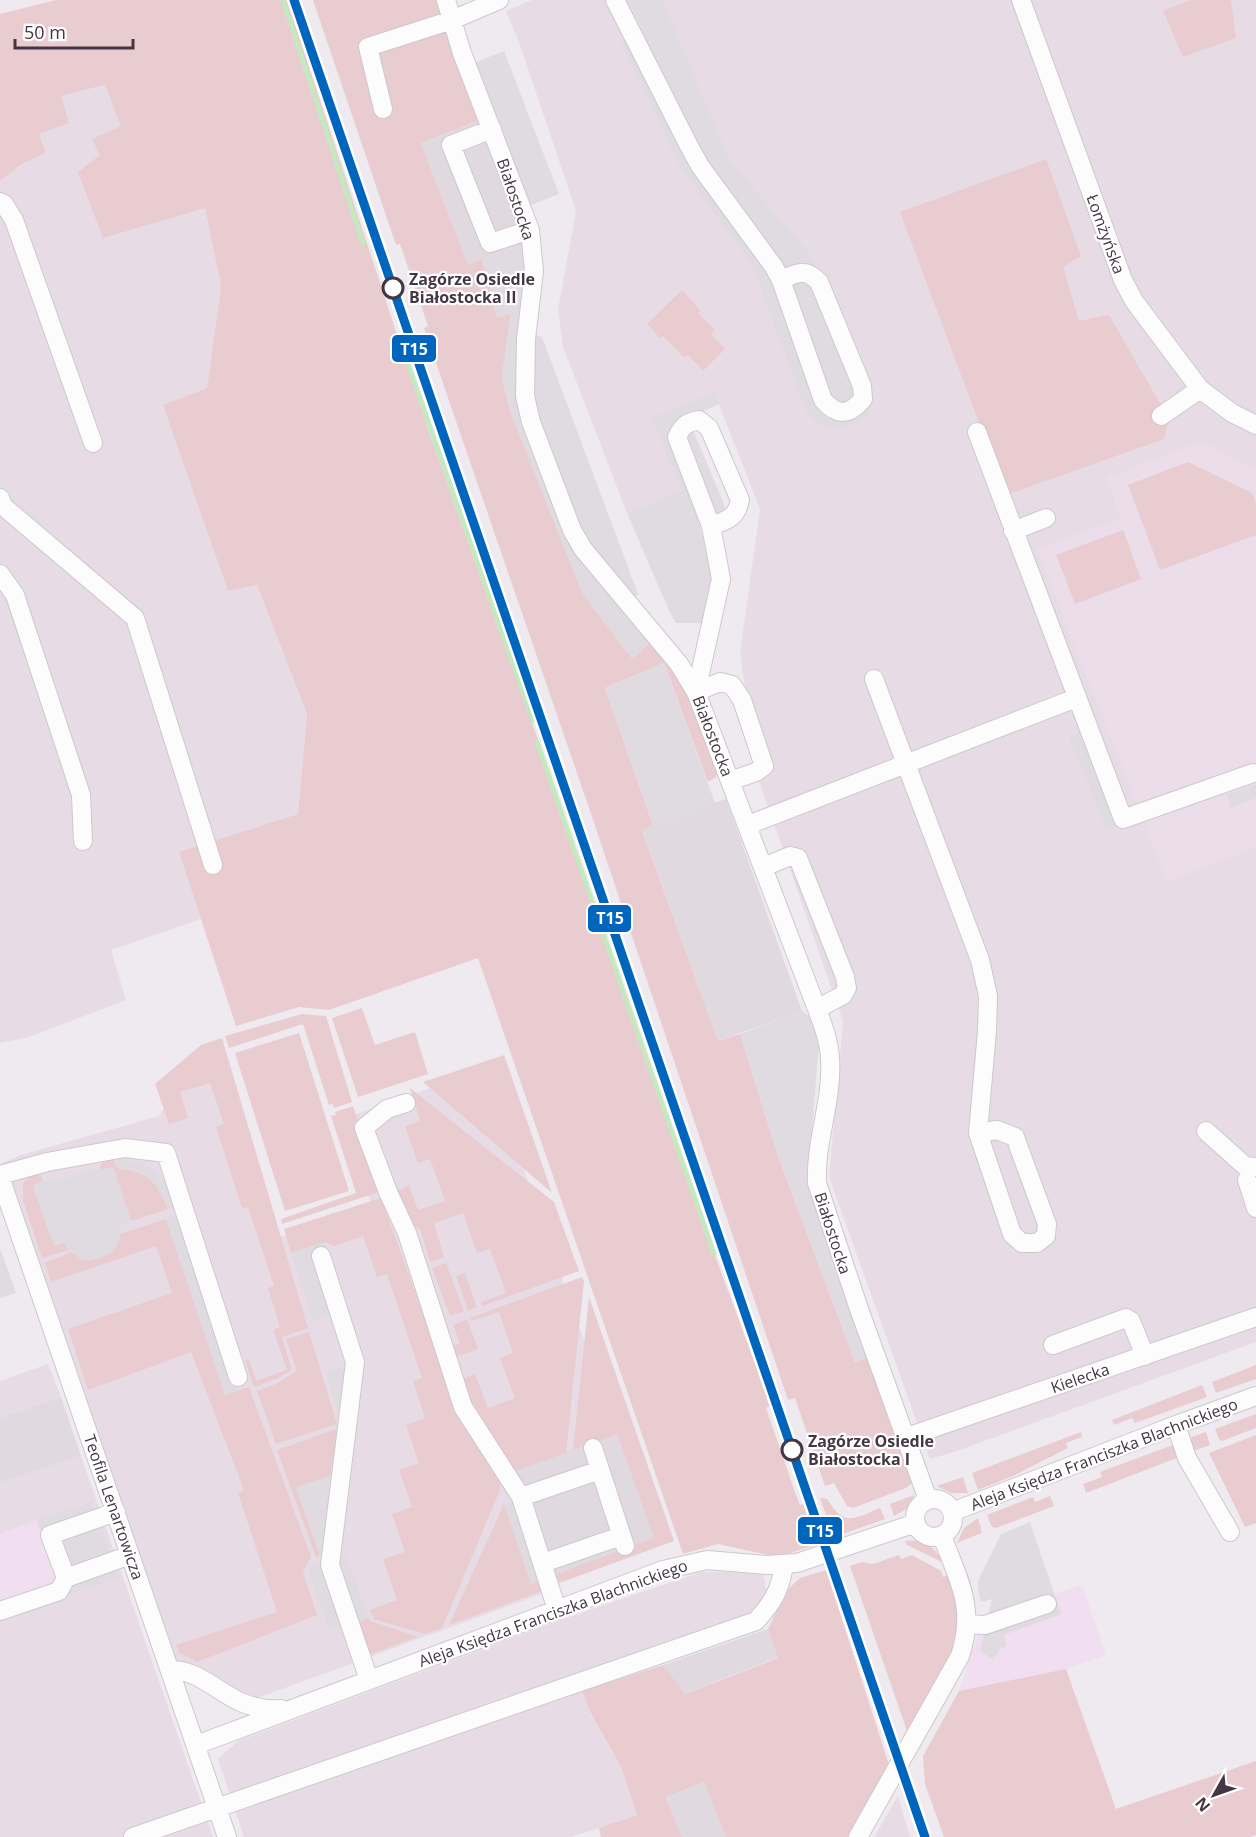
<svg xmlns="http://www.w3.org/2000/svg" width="1256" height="1837" viewBox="0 0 1256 1837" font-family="'Open Sans',sans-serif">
  <rect width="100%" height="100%" fill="#efeaef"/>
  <!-- residential -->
  <path fill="#e7dce5" d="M532 0H1256V1342L954 1452 930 1459 829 1177 843 1021 758 778 740 653 760 509 714 392 652 418 682 490 627 513 563 347 558 310 576 211 519 42 506 11Z
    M106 85 121 126 93 139 205 208 221 286 207 388 164 405 228 591 257 585 307 714 298 814 180 852 201 919 111 950 126 1000 29 1037 0 1043V181L22 164 46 153 39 134 61 96Z
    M203 1051 275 1239 372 1208 345 1118 488 1068 617 1434 547 1592 249 1701 172 1659 2 1163 21 1155 159 1116Z
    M48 1364 61 1397 0 1418V1381Z
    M81 1456 213 1837H0V1483Z
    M701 1572H763L768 1601 751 1619 576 1676 591 1715 621 1767 637 1816 571 1837H244L218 1759 238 1741 560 1620Z
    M898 1796 910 1837H874Z"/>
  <!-- commercial -->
  <path fill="#f1def0" d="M92 1501 119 1578 0 1620V1533Z
    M1082 1585 1106 1655 1066 1669 959 1691 983 1619Z"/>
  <!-- industrial -->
  <path fill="#e0dae0" d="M480 120 527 240 468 265 421 143Z
    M726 799 802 1011 718 1041 642 829Z
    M61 1397 81 1456 0 1483V1418Z
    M617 1434 655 1539 551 1576 513 1472Z
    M768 1629 779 1657 684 1694 663 1665Z
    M704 1782 726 1837H682L666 1797Z"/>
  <!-- education -->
  <path fill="#ecddea" d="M1201 441 1256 470V847L1167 882 1037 549 1121 518 1106 478Z"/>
  <!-- green -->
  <path fill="#e8ccd0" d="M56 0H287L428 429 537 737 716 1258 768 1399 773 1405 766 1408 796 1495 800 1505 806 1503 821 1543 778 1557 718 1544 683 1554 478 958 329 1010 299 1007 236 1026 179 852 298 814 307 714 257 585 228 591 163 405 207 388 221 286 205 208 103 238 78 172 100 155 92 139 121 126 105 85 61 96 69 123 39 134 46 153 22 164 0 181V14Z
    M313 0H437L480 120 421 143 468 265 482 259 497 317 511 313 502 378 511 414 633 658 651 642 690 690 718 766 716 777 708 782 664 663 605 688 653 825 642 830 718 1041 740 1034 778 1156 855 1362 869 1357 912 1483 906 1488 853 1508 847 1506 834 1483 825 1486 795 1398 788 1400 588 805 424 328 428 326 400 244 396 245Z
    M1191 0H1231L1236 38 1183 57 1163 11Z
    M1046 159 1081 256 1063 267 1079 321 1109 315 1169 419 1164 439 1006 495 900 212Z
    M682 290 701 311 698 313 715 330 711 334 725 349 703 371 688 355 684 357 663 336 660 338 647 324Z
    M1188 462 1252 493 1256 504V535L1160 570 1128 485Z
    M1123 530 1141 579 1075 604 1056 555Z
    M362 1008 375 1045 415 1032 428 1074 358 1097 332 1018Z
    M302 1014 326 1016 352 1102 334 1108 333 1104 329 1105 303 1024 229 1048 225 1036Z
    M299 1033 349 1191 285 1211 235 1053Z
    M222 1038 308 1328 282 1337 292 1370 276 1379 254 1387 245 1360 249 1359 256 1381 287 1370 273 1330 280 1327 268 1288 274 1286 248 1207 242 1208 216 1127 224 1124 210 1083 180 1092 188 1118 169 1124 155 1084 201 1045Z
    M504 1055 552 1193 423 1082Z
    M410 1088 554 1202 579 1271 482 1306 481 1302 506 1293 490 1249 477 1253 463 1213 434 1223 444 1257 430 1262 420 1229 405 1219 395 1192 409 1185 418 1210 445 1201 430 1159 418 1163 405 1126 420 1121Z
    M353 1106 382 1191 282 1224 281 1219 356 1193 331 1116 336 1115 335 1112Z
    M113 1157 117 1168C148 1173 156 1179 168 1209L131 1221 113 1168 101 1170 100 1167 103 1161Z
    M33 1174 41 1176 43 1181 33 1186 54 1246 64 1243 69 1250 42 1258 23 1200V1183Z
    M381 1198 457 1408 500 1481V1490L442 1628 425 1634 374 1619 370 1610 397 1600 383 1559 405 1552 392 1514 412 1507 399 1470 419 1463 406 1425 425 1418 413 1381 422 1378 387 1274 377 1277 363 1236 334 1246 325 1242 291 1253 284 1229Z
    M166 1219 225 1395 249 1387 311 1557 303 1572 317 1615 197 1662 180 1653 176 1645 277 1612 238 1493 244 1490 191 1352 88 1390 68 1329 172 1293 156 1246 51 1282 45 1263 72 1252 81 1259 119 1242 120 1234Z
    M446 1263 464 1311 450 1316 432 1268Z
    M465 1273 477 1307 468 1311 456 1276Z
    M582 1277 584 1281 566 1453 513 1472 472 1408 462 1379 475 1374 488 1408 515 1398 500 1358 513 1353 499 1312 472 1321 470 1318Z
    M589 1297 674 1541 554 1585 551 1576 654 1538 617 1434 573 1450Z
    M467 1319 478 1349 454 1357 450 1347 460 1343 453 1325Z
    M309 1332 337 1424 276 1444 257 1391 276 1384 297 1371 286 1339Z
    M1256 1365V1379L1216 1393 1212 1382Z
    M1202 1385 1207 1397 1135 1423 1132 1418 1114 1425 1112 1420Z
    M1256 1414V1428L1222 1441 1219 1439 1215 1429Z
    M339 1428 330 1476 296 1488 320 1555 316 1557 277 1450Z
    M1081 1432 1082 1437 1066 1443 1068 1448 1013 1476 978 1490 972 1473Z
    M1206 1432 1210 1445 1193 1451 1189 1443 1192 1437Z
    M1256 1435V1523L1245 1527 1209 1453Z
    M1173 1445 1182 1456 1086 1493 1083 1484 1102 1477 1100 1472Z
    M963 1477 968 1493H951L937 1486Z
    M914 1495 908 1508 894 1516 890 1504Z
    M1050 1496 1054 1506 996 1528 992 1527 987 1515 1033 1497 1035 1502Z
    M820 1498 827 1499C831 1504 834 1510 839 1514 849 1525 869 1512 880 1508L885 1519 834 1537Z
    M504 1504 531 1584 542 1580 545 1590 449 1625Z
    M978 1518 982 1533 957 1543 964 1528Z
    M905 1541C923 1538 935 1547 944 1563L907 1545Z
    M899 1555 901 1559 912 1555 941 1571 943 1577 948 1575 959 1608 955 1646 908 1734 850 1566 862 1562 873 1564Z
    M826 1570 890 1768 848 1837H726L704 1782 666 1797 682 1837H601L599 1828 637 1815 621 1767 591 1714 582 1691 663 1665 685 1694 778 1658 768 1629 786 1591 800 1578Z
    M369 1618 370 1621 418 1637 371 1654 358 1622Z
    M1066 1669 1116 1809 1256 1761V1835L1250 1837H944L925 1784 923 1756 959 1691Z"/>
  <!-- parking -->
  <path fill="#e0dbe0" d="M629 0H662L730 161 811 255 870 404 869 416 858 422 841 428H825L806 412 753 266 678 163 621 41 642 31Z
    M504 51 559 194 531 205 476 62Z
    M527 240 521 331 542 337 638 594 623 608 651 642 632 659 582 593 511 414 502 378 511 314 497 318 482 259Z
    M714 392 719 404 688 418 726 509 700 526 712 576 703 623H676L670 613 627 513 682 490 651 418Z
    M664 663 715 803 653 825 605 688Z
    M1080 731 1118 825 1107 830 1069 738Z
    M1256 784V798L1231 808 1227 794Z
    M802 1011 810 1017 819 1042 808 1182 869 1357 855 1362 778 1156 740 1034Z
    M124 1160 142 1163 151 1168 166 1184 176 1206 168 1209 157 1186 141 1172 117 1168 116 1161Z
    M100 1167 101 1170 113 1167 131 1221 119 1225V1242L114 1250 107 1255 91 1261 81 1259 64 1243 54 1246 33 1185 57 1177 59 1180Z
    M178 1215 237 1391 225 1395 166 1219Z
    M325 1242 347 1310 313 1321 291 1253Z
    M0 1248 16 1293 0 1298Z
    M352 1363 340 1420 326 1372Z
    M330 1476 324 1554 320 1555 296 1487Z
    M515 1500 542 1580 531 1584 504 1504Z
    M92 1501 119 1578 64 1597 37 1520Z
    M1030 1522 1061 1614 1004 1635 1007 1646 1000 1649 993 1660 980 1651 992 1599 981 1602 978 1590V1581L1001 1534Z
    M346 1556 369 1618 358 1622 337 1559Z
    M322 1564 343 1624 329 1629 309 1573 311 1568Z"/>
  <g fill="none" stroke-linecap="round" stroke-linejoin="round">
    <!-- stream -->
    <path stroke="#c3e9be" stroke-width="4.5" d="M283 0 363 243
      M403 350 533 721
      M537 742 714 1254"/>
    <!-- minor casing -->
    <g stroke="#cdc8cd" stroke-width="20">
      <path id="minor" d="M446 0 462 53 530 230 534 271 526 339 525 396 531 422 572 530 583 549 679 664 696 692 817 1009C823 1025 829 1041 830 1058 833 1100 815 1141 817 1183L859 1309 928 1500
        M615 0 689 146 700 166 774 267 781 280 823 400C837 416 849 416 863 399L862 386 819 282C805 267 797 273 781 280
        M1021 0 1123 280 1134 301 1200 389 1232 413 1256 425
        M383 109 368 47 452 20 499 0
        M492 129 451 145 490 243 530 230
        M0 202 4 204 14 220 93 443
        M1161 416 1200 389
        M977 432 1123 819 1253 773
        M0 498 3 506 135 618 213 865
        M1013 531 1046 518
        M0 574 15 595 81 795 83 841
        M874 679 980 960 988 996 987 1031 978 1133 1012 1234 1022 1243H1037L1046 1236 1047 1224 1015 1137 997 1130 978 1133
        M696 692 721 579 711 526 677 437C682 426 687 422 699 420L709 428 740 500C736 519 727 520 711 526
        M696 692 720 682 732 685 742 700 764 766 756 772 730 781
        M748 825 1076 698
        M764 867 790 856 798 858 845 977 847 988 843 995 817 1009
        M406 1103 387 1109 364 1128 388 1192 407 1233 463 1407 521 1497 557 1610
        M1206 1131 1245 1166 1256 1167
        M0 1175 47 1162 125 1148 166 1153 238 1377
        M0 1177 227 1837
        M1247 1180 1256 1208
        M321 1256 355 1362 330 1565 369 1680
        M1053 1345 1126 1318 1131 1321 1145 1356
        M1176 1425 1187 1458 1230 1532
        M904 1438 1256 1317
        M593 1448 625 1546
        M521 1497 600 1470
        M915 1518a19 19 0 1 1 38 0a19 19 0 1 1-38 0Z
        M116 1512 50 1535 66 1578 130 1555
        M952 1512 1176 1425 1256 1396
        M543 1563 621 1536
        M0 1611 59 1591 66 1578
        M967 1624 985 1625 1047 1604
        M170 1670C196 1668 220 1694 243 1703 256 1708 268 1710 281 1709
        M196 1745 663 1570 707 1560 767 1565 797 1563 916 1523
        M133 1837 756 1621C773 1602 780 1591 784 1565
        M858 1837 960 1656C976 1608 959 1581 942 1536"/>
    </g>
    <!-- minor -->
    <use href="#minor" stroke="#fdfcfd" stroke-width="18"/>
    <!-- tram-1 casing -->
    <g stroke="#fff" stroke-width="14">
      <path id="tram-1" d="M294 0 925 1837"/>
    </g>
    <!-- tram-1 -->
    <use href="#tram-1" stroke="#0065bd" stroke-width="9"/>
  </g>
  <!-- markers -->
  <g fill="#fff" stroke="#443743" stroke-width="3">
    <circle cx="393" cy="288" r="10"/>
    <circle cx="792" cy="1450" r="10"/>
  </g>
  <g text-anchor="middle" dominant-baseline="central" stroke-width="4.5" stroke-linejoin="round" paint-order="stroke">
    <!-- street labels -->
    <g font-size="16" fill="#443743" stroke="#fff">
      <text transform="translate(516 199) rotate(71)">Białostocka</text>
      <text transform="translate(1106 234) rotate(70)">Łomżyńska</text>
      <text transform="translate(713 736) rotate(69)">Białostocka</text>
      <text transform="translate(833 1233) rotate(72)">Białostocka</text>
      <text transform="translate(1080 1378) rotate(-19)">Kielecka</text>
      <text transform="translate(1104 1454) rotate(-21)">Aleja Księdza Franciszka Blachnickiego</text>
      <text transform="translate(114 1507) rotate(71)">Teofila Lenartowicza</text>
      <text transform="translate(553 1613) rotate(-20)">Aleja Księdza Franciszka Blachnickiego</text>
    </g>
    <!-- stop labels -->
    <g font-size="16" font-weight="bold" fill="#443743" stroke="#fff" text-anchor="start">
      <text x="409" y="279">Zagórze Osiedle<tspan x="409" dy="18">Białostocka II</tspan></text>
      <text x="808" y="1441">Zagórze Osiedle<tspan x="808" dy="18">Białostocka I</tspan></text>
    </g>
  </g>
  <g stroke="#fff" stroke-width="2">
    <rect x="391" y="334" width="46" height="29" rx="6" fill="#0065bd"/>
    <rect x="587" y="904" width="45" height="29" rx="6" fill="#0065bd"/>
    <rect x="797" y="1516" width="46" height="29" rx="6" fill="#0065bd"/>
  </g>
  <g font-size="16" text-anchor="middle" font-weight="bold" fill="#fff">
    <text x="414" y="355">T15</text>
    <text x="610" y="924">T15</text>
    <text x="820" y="1537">T15</text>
  </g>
  <!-- north arrow -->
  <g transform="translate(1214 1795) rotate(230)" stroke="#ffffff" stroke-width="4.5" paint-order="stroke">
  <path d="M0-4.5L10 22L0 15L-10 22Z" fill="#443743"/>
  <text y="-9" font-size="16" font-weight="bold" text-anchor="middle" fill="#443743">N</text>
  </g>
  <!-- scale -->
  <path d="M15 39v9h118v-9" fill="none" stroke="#443743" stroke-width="3"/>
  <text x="24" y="39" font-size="18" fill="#443743" stroke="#ffffff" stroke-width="4.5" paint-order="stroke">50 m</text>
</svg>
